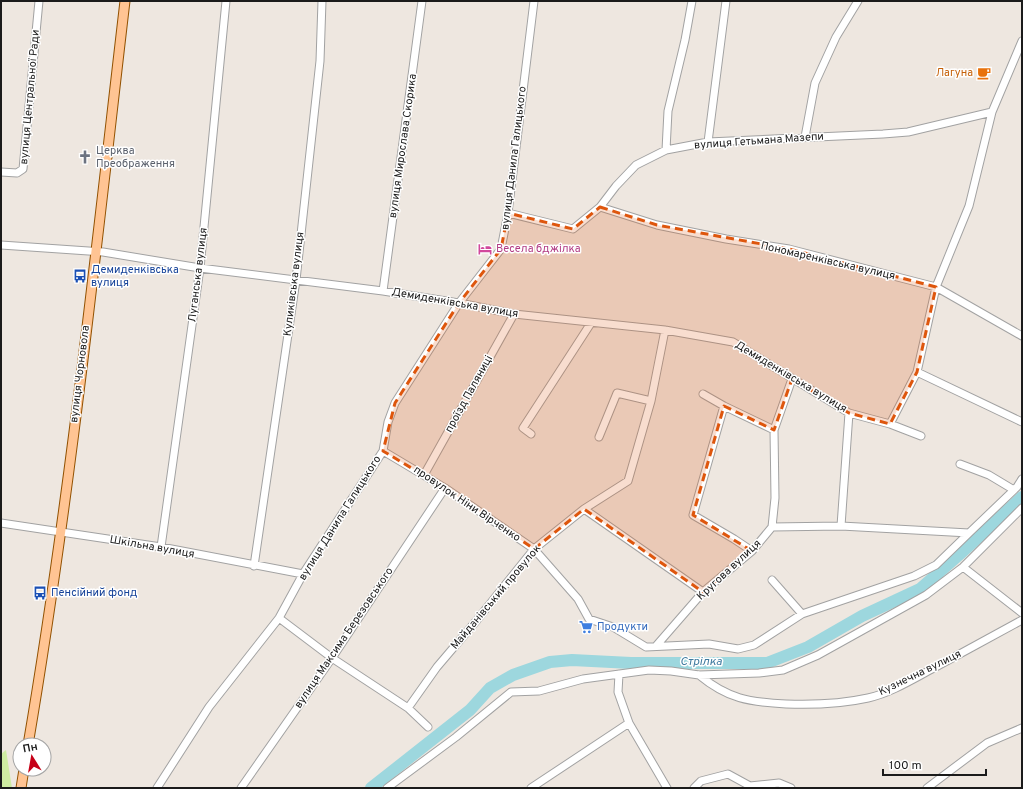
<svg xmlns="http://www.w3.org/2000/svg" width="1023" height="789" viewBox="0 0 1023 789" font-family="Overpass,sans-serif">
  <rect width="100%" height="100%" fill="#eee7e0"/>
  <!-- grass -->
  <path fill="#cfeca2" d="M6 750 12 788H1V754Z"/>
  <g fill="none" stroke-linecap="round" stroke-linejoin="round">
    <!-- river -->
    <path stroke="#9dd7de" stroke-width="12" d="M371 788 470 710 490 688 513 675 550 662 572 660 631 663H767L808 647 862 616 920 589 960 554 1022 497"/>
    <!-- minor casing -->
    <g stroke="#a2a2a2" stroke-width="9">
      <path id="minor" d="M805 137 815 83 836 37 858 1
        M708 142 726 1
        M666 150 668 111 685 40 692 1
        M1 172 17 173 23 169 39 1
        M600 207 657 225 726 239 789 249 936 287 1022 336
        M508 213 573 229 600 207 616 186 636 165 666 150 708 142 883 134 908 132 992 112
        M1 245 103 252 200 268 383 291 459 303 514 314 665 330 733 342 849 413 890 424 921 436
        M383 291 422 1
        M917 372 1022 422
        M703 394 724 406 774 430
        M724 406 693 515 734 539 752 551
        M890 424 917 372 936 287 969 206 992 112 1022 41
        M531 434 523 428 591 323
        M599 437 617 393 651 401
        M383 451 445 488 534 549 578 599 589 619 613 627 646 647 709 644 738 649 754 645 802 614 914 576 936 565 969 533
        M960 464 989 475 1014 490
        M424 475 514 314
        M584 509 703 592
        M1 523 161 547 303 574
        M841 526 849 413
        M772 527 775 498 774 430 792 379
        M161 547 200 268 226 1
        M254 566 296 280 320 61 322 1
        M963 567 1022 613
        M772 580 802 614
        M279 618 332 658 408 708 428 727
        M656 646 703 592 752 551 772 527 841 526 969 533 1017 487 1022 479
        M619 674 618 692 629 723 667 788
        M699 675C728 699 749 702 786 704 813 705 841 704 868 698 891 693 913 679 934 668 963 652 993 636 1022 620
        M408 708 437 667 477 620 534 549 584 509 628 481 651 401 665 330
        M157 788 209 707 279 618 303 574 383 451 388 422 395 403 459 303 501 249 508 213 534 1
        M241 788 332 658 445 488
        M387 788 456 737 511 692 539 691 583 679 649 670 671 671 699 675 759 673 783 670 818 655 926 595 963 567 1022 508
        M531 788 629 723
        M694 788 701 781 728 774 750 786 779 783 791 788
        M927 788 987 743 1022 728"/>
    </g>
    <!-- major casing -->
    <g stroke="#925100" stroke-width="11">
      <path id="major" d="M28 745C70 498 96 249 125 1
        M21 788 24 769"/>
    </g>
    <!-- minor -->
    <use href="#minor" stroke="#fff" stroke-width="7"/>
    <!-- major -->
    <use href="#major" stroke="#ffc493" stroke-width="9"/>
  </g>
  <!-- marked area -->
  <path fill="#de560d" fill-opacity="0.2" stroke="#de560d" stroke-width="3" stroke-dasharray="8 5" stroke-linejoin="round" d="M600 207 657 225 789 249 936 287 917 372 890 424 849 413 792 379 774 430 724 406 693 515 752 551 703 592 584 509 534 549 445 488 383 451 395 403 459 303 501 249 508 213 573 229Z"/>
  <!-- icons -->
  <defs>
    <g id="cafe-bare" transform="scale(1.08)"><path d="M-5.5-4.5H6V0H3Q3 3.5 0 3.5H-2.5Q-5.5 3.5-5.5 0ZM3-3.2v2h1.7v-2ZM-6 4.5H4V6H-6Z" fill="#e8710a" stroke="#fff" stroke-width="2.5" paint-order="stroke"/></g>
    <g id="church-bare" transform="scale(1.08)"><path d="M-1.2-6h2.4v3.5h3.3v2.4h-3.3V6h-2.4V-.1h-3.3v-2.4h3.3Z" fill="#6b7280" stroke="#fff" stroke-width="2.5" paint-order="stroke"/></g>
    <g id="hotel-bare" transform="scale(1.08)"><path d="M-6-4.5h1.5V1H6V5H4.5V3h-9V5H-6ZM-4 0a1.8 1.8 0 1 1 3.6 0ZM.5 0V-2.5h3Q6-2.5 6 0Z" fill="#d1479c" stroke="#fff" stroke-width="2.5" paint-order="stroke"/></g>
    <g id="bus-bare" transform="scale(1.08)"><path d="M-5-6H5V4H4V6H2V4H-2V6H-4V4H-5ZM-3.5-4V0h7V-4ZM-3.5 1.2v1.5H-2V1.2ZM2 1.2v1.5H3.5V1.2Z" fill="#1a4fb4" stroke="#fff" stroke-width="2.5" paint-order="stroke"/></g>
    <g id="supermarket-bare" transform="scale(1.08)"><path d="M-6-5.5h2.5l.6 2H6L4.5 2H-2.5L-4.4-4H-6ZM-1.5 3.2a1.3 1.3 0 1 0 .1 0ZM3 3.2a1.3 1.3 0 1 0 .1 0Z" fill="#3f7fe0" stroke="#fff" stroke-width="2.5" paint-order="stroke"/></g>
  </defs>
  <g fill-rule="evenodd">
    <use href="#cafe-bare" x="984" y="73"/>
    <use href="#church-bare" x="85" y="157"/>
    <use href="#hotel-bare" x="485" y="249"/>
    <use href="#bus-bare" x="80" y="276"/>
    <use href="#bus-bare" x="40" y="593"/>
    <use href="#supermarket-bare" x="586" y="627"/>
  </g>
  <g text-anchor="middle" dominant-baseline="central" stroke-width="3" stroke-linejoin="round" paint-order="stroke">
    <!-- food labels -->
    <g font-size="11" fill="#c56008" stroke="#fff" text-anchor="end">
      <text x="973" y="73">Лагуна</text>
    </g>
    <!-- street labels -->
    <g font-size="11" fill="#1b1b1b" stroke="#fff">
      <text transform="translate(30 97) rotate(-85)">вулиця Центральної Ради</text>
      <text transform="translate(759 141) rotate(-4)">вулиця Гетьмана Мазепи</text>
      <text transform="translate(403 146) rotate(-82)">вулиця Мирослава Скорика</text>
      <text transform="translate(514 158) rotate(-83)">вулиця Данила Галицького</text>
      <text transform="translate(828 261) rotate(13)">Пономаренківська вулиця</text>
      <text transform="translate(198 275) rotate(-83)">Луганська вулиця</text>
      <text transform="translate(294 284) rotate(-83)">Куликівська вулиця</text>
      <text transform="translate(455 303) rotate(10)">Демиденківська вулиця</text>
      <text transform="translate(80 374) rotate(-83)">вулиця Чорновола</text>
      <text transform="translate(791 377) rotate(31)">Демиденківська вулиця</text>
      <text transform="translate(469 394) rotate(-61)">проїзд Паляниці</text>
      <text transform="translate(467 504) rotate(34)">провулок Ніни Вірченко</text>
      <text transform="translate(340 518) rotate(-58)">вулиця Данила Галицького</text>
      <text transform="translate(152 547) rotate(10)">Шкільна вулиця</text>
      <text transform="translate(729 570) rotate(-43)">Кругова вулиця</text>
      <text transform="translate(496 597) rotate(-50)">Майданівський провулок</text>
      <text transform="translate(344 638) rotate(-56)">вулиця Максима Березовського</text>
      <text transform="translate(920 673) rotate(-26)">Кузнечна вулиця</text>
    </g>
    <!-- worship labels -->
    <g font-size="11" fill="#5b616d" stroke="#fff" text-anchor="start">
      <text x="96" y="151">Церква<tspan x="96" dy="13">Преображення</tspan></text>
    </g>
    <!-- hotel labels -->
    <g font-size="11" fill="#b23c85" stroke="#fff" text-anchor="start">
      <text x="496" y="249">Весела бджілка</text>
    </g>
    <!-- transit labels -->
    <g font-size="11" fill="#164399" stroke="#fff" text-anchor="start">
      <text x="91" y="270">Демиденківська<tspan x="91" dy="13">вулиця</tspan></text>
      <text x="51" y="593">Пенсійний фонд</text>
    </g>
    <!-- shop labels -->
    <g font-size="11" fill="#366cbe" stroke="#fff" text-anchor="start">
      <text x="597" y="627">Продукти</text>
    </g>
    <!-- water labels -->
    <g font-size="12" font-style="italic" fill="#3e7a9f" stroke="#fff">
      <text x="701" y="662">Стрілка</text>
    </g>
  </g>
  <!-- border -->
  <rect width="1023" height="789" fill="none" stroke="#1b1b1b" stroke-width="4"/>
  <!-- north arrow -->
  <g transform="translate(32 757) rotate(349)"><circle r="19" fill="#ffffff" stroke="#a4a4a4"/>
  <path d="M0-3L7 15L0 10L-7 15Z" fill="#c60017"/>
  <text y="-6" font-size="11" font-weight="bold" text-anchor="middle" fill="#1b1b1b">Пн</text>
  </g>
  <!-- scale -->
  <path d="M883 769v6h103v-6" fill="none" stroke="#1b1b1b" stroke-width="2"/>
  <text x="889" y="769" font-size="12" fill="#1b1b1b" stroke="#ffffff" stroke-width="3" paint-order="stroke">100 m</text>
</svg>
